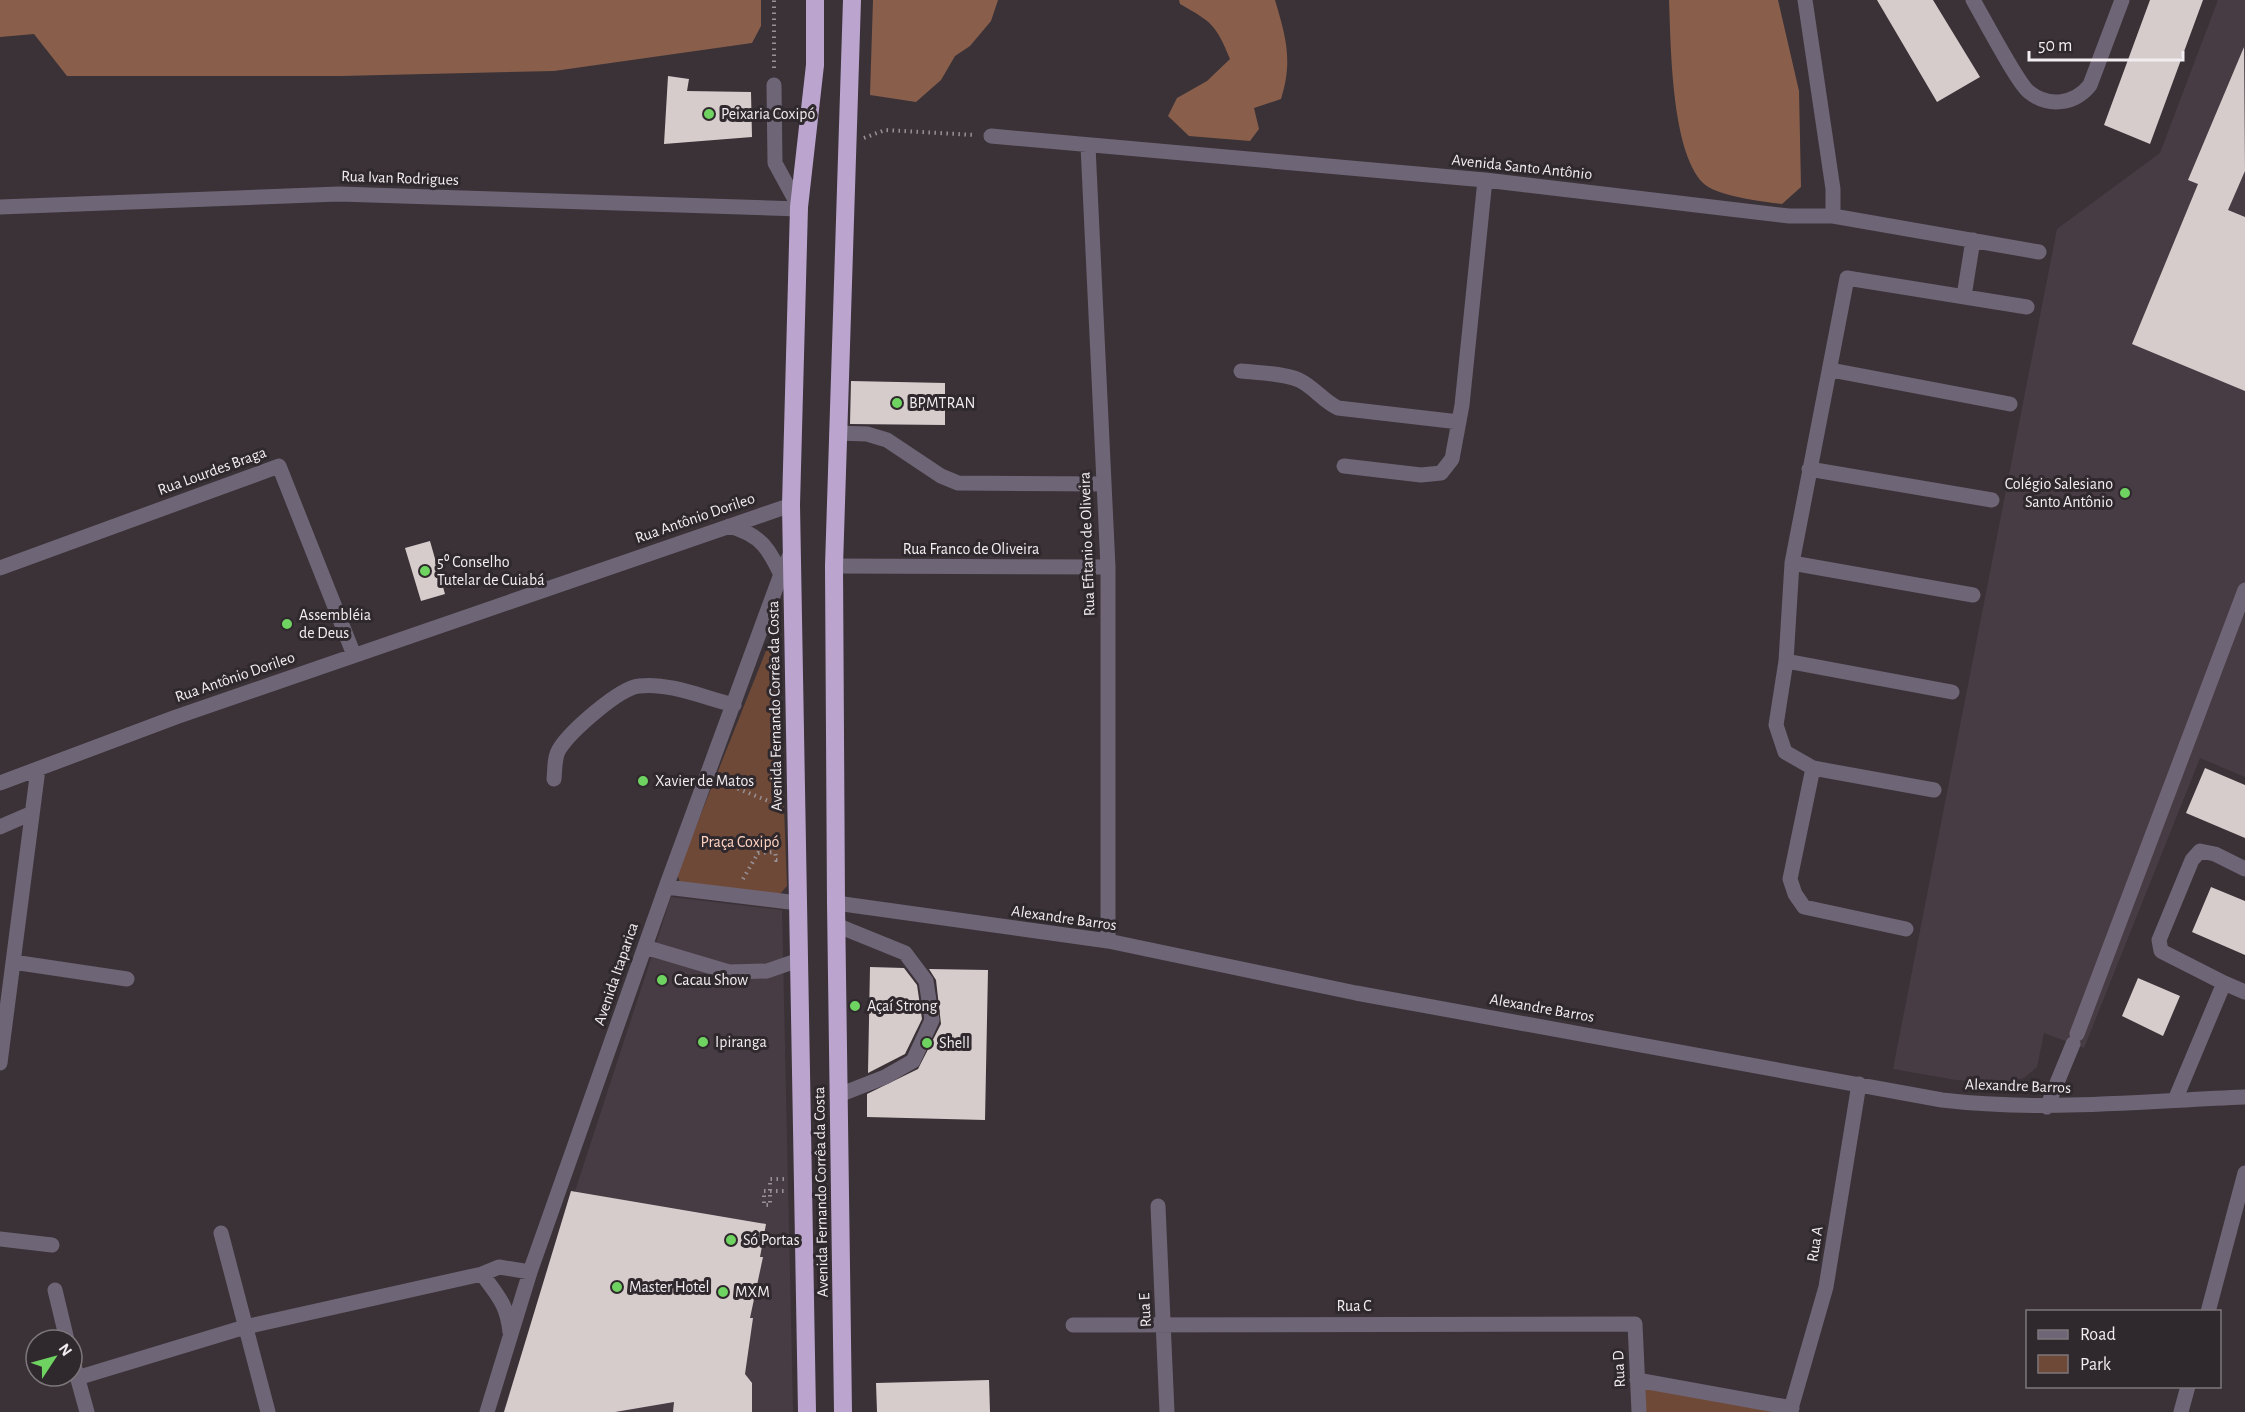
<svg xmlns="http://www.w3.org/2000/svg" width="2245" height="1412" viewBox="0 0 2245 1412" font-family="'Alegreya Sans',sans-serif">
  <rect width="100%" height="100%" fill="#3a3237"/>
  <!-- built -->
  <path fill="#483c44" d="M2218 0H2245V777L2200 758 2084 1048 2044 1033 2037 1067 2024 1078 2003 1083 1956 1080 1893 1069 2057 229 2160 153Z
    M671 897 782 910 793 1412H503Z"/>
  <!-- green -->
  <path fill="#6f4937" d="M777 623 787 886 779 895 680 882 677 874Z
    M1643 1385 1783 1412H1645Z"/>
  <!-- forest -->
  <path fill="#895f4c" d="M0 0H761V26L752 43 554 71 341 76H67L34 34 0 37Z
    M873 0H998L991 21 970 46 955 56 941 80 916 102 870 95Z
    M1179 0H1275C1286 37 1293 61 1281 99L1254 108 1259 129 1250 141 1189 136 1168 116 1177 98 1207 81 1230 59C1216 25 1212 22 1180 4Z
    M1669 0H1778L1799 91 1801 187 1782 204C1764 202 1716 196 1703 183 1671 150 1671 46 1669 0Z"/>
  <!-- building -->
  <path fill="#d7cccc" d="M1877 0H1933L1980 77 1937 102Z
    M2150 0H2203L2150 144 2104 125Z
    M2244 47 2245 171 2228 210 2245 217V391L2132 344 2198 184 2188 180Z
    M668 76 689 79 687 91 751 92 752 137 664 144Z
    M851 381 945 383V425L850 424Z
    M430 541 445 594 421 601 405 548Z
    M2205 768 2245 785V838L2186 813Z
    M2211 887 2245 901V955L2192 932Z
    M870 967 904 968 917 985 922 1019 905 1054 868 1073Z
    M929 969 988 970 985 1120 867 1117V1094L918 1069 941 1024 936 980Z
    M2138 978 2180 996 2163 1036 2122 1016Z
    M571 1191 766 1224 760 1257H763L750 1318H753L745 1374 752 1383V1412H673L674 1402 615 1412H504Z
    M989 1380 990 1412H877L876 1383Z"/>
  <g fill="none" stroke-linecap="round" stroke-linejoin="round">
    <!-- path -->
    <path stroke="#989195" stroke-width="4" stroke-dasharray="1.5 4.5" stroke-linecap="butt" d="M774 68V0
      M864 138 885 130 975 135
      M721 782 771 802
      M775 848 776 860H781
      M743 879 758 853 775 852
      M784 1179H770V1205H764V1191H786"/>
    <!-- minor -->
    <path stroke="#6e6576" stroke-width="15" d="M1973 0C1983 17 2018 84 2029 92 2049 108 2075 104 2090 85L2122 0
      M774 85 775 163 799 207
      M991 136 1485 180 1789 216H1833V189L1805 0
      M1088 146 1108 567V941
      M0 207 339 194 799 209
      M1833 216 2039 252
      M1964 296 1973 240
      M1831 370 2010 404
      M1241 371C1260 373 1282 373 1299 380 1314 387 1323 401 1338 408L1459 422
      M837 433 867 434 887 440 941 476 958 483 1103 484
      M1344 466 1421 475 1441 473 1452 459 1462 405 1485 180
      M1809 469 1992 500
      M729 526C762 535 769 549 783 579
      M1792 563 1973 595
      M834 566 1108 567
      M0 568 279 466 354 655
      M1786 661 1952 692
      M1813 768 1790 879 1795 894 1804 907 1906 929
      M554 779C555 770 554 756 560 748 571 731 619 688 639 686 669 682 705 698 734 705
      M0 783 176 717 791 505
      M1934 790 1813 768 1785 752 1776 725 1786 661 1792 563 1847 278 2027 307
      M0 827 32 813
      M666 887 798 903
      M836 903 1108 941 1356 993 1942 1100C2043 1112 2144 1101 2245 1097
      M836 925 905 953 926 981 932 1020 913 1061 885 1077 839 1095
      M645 947 729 972 767 971 799 960
      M13 962 127 979
      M2224 983 2161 951 2159 940 2192 860 2200 851 2215 854 2245 869
      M2077 1034 2245 590
      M0 1063 38 769
      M2175 1100 2224 983 2245 992
      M2047 1107 2073 1044
      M1158 1206 1167 1412
      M221 1233 268 1412
      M0 1239 52 1245
      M482 1274C498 1296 507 1304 510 1332
      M55 1290 67 1340
      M2208 1312 2245 1173
      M1073 1325 1635 1324 1639 1412
      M72 1358 87 1412
      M77 1378 245 1327 482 1274 499 1267 530 1272
      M1637 1380 1792 1408
      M487 1412 530 1272 666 887 781 574 791 553
      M1790 1412 1826 1287 1859 1084
      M2181 1412 2188 1386"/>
    <!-- highway -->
    <path stroke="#bba5cf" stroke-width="18" d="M807 1412 791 505 799 207 815 65V0
      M843 1412 836 903 834 566 852 0"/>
  </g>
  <!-- markers -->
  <g fill="#6ed360" stroke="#2f282d" stroke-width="2">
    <circle cx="709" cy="114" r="6"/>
    <circle cx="897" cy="403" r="6"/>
    <circle cx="2125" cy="493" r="6"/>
    <circle cx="425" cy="571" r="6"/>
    <circle cx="287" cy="624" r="6"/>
    <circle cx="643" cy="781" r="6"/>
    <circle cx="662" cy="980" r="6"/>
    <circle cx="855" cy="1006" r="6"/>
    <circle cx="703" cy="1042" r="6"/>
    <circle cx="927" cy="1043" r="6"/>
    <circle cx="731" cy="1240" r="6"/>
    <circle cx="617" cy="1287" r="6"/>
    <circle cx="723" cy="1292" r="6"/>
  </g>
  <g text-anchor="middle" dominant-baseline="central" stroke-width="6" stroke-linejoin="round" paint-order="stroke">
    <!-- poi labels -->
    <g font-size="16" fill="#f2edf0" stroke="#2f282d" text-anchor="start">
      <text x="721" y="114">Peixaria Coxipó</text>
      <text x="909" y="403">BPMTRAN</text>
      <text x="2113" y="484" text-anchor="end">Colégio Salesiano<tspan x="2113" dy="18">Santo Antônio</tspan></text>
      <text x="437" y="562">5⁰ Conselho<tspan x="437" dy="18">Tutelar de Cuiabá</tspan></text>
      <text x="299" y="615">Assembléia<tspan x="299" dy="18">de Deus</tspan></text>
      <text x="655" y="781">Xavier de Matos</text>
      <text x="674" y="980">Cacau Show</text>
      <text x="867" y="1006">Açaí Strong</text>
      <text x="715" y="1042">Ipiranga</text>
      <text x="939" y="1043">Shell</text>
      <text x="743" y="1240">Só Portas</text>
      <text x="629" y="1287">Master Hotel</text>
      <text x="735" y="1292">MXM</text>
    </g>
    <!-- street labels -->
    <g font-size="16" fill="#f2edf0" stroke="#2f282d">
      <text transform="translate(1522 167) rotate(6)">Avenida Santo Antônio</text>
      <text transform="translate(400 178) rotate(2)">Rua Ivan Rodrigues</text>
      <text transform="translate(212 471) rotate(-20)">Rua Lourdes Braga</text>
      <text transform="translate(695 518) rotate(-19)">Rua Antônio Dorileo</text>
      <text transform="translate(1087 544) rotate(-92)">Rua Efitanio de Oliveira</text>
      <text x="971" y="549">Rua Franco de Oliveira</text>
      <text transform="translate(235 677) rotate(-19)">Rua Antônio Dorileo</text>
      <text transform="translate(775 706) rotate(-91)">Avenida Fernando Corrêa da Costa</text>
      <text transform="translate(1064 918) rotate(8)">Alexandre Barros</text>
      <text transform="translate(616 974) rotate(-71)">Avenida Itaparica</text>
      <text transform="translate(1542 1008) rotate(10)">Alexandre Barros</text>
      <text transform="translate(2018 1086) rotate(2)">Alexandre Barros</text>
      <text transform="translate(821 1192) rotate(-91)">Avenida Fernando Corrêa da Costa</text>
      <text transform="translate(1815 1244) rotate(-81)">Rua A</text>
      <text x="1354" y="1306">Rua C</text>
      <text transform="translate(1145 1310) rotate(-93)">Rua E</text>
      <text transform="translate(1619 1369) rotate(-93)">Rua D</text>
    </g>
    <!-- park labels -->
    <g font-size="16" fill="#ffd3c0" stroke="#2f282d">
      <text x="740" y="842">Praça Coxipó</text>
    </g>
  </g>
  <!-- legend -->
  <rect x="2026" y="1310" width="195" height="78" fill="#2f282d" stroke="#7d777b" stroke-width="1.5"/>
  <rect x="2038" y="1330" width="30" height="9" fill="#6e6576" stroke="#7d777b" stroke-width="1.5"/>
  <text x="2080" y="1340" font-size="18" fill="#f2edf0">Road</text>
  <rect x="2038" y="1355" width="30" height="18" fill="#6f4937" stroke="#7d777b" stroke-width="1.5"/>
  <text x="2080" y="1370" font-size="18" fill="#f2edf0">Park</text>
  <!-- north arrow -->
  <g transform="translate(54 1358) rotate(54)"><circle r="28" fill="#2f282d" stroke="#7d777b" stroke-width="1.5"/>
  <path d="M0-4.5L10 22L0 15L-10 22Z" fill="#6ed360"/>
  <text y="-9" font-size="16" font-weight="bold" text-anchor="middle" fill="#f2edf0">N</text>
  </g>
  <!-- scale -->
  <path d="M2029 51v9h154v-9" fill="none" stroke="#f2edf0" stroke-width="3"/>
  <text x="2038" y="51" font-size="18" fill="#f2edf0" stroke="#2f282d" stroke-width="4.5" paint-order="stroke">50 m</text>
</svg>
